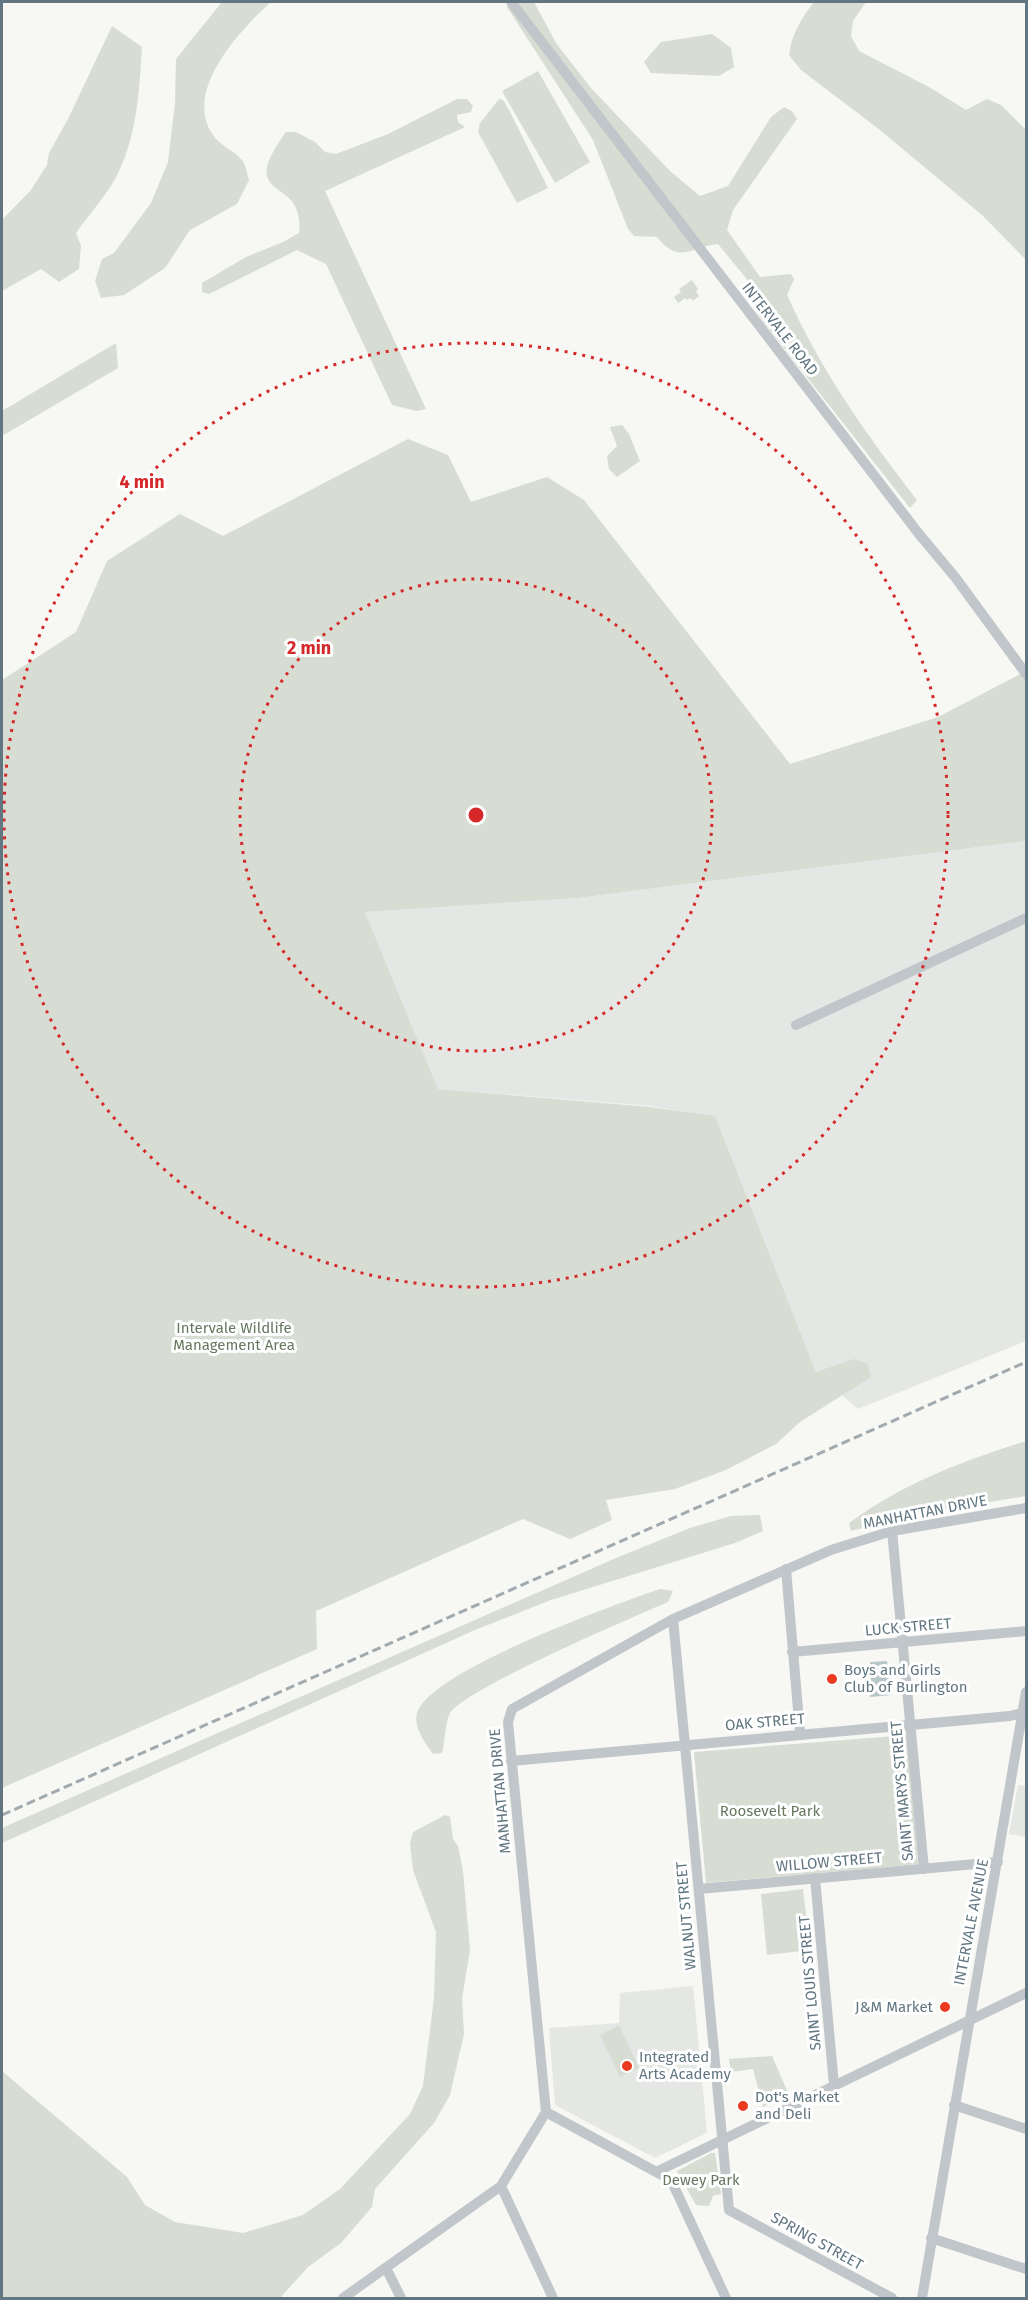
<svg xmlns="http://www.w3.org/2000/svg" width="1028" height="2300" viewBox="0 0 1028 2300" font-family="'Fira Sans',sans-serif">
  <rect width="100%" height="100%" fill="#f7f7f4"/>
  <!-- built -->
  <path fill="#e5e7e5" d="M1026 841V1341L858 1409 816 1372 715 1117 651 1106 438 1089 365 912 578 898Z
    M1018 1785 1026 1786V1837L1009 1834Z
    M693 1986 707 2133 655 2158 555 2105 549 2028 619 2023 620 1993Z"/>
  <!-- green -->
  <path fill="#d7ddd3" d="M222 2H271C241 29 182 91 213 135 219 145 233 150 241 159 246 164 247 174 249 180L237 204 190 230 165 268 124 295 101 298 95 281 102 259 114 253 151 203 168 162 175 103 176 59Z
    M511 2H534L556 43 591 88 670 171 700 196 728 186 771 117 784 107 792 111 797 119 733 210 727 230 760 277 791 274 794 279 787 295C821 371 866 434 917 500L910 508 758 315 746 296 750 283 718 244C689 247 680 265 657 237L634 236 628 229 593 140 507 7Z
    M814 2H866L853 21 851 36 859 51 929 87 966 110 987 99 1001 105 1026 130V260L983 216 880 130 801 70 789 55C792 33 801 19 814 2Z
    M112 26 142 47C139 93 137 140 114 181 103 199 88 216 76 233L81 246 79 269 59 282 41 269 2 291V220L31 190 47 165 49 153 68 119Z
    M712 34 731 48 734 67 719 76 651 73 644 62 661 42Z
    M538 71 590 162 555 183 502 91Z
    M457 99H467L473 106 471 112 457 115 458 122 465 127 325 191 426 409 417 411 392 405 326 264 297 250 209 294 202 292V283L246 257 283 242 299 233C306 173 233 205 286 132H296L315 142 325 152 336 154 388 134Z
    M499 99 503 100 508 108 548 188 517 203 478 132 480 123Z
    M692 280 698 289 696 291 699 296 693 301 691 298 687 300 685 298 678 303 674 297 681 292 679 289Z
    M116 343 118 368 2 436V411Z
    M622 425 629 434 640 461 617 477 609 469 607 456 617 446 610 427Z
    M408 439 448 455 471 502 547 477 584 500 790 764 938 717 1026 671V841L578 898 365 912 438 1089 651 1107 715 1116 816 1372 854 1359 868 1364 871 1377 800 1422 776 1444 726 1470 675 1489 606 1500 612 1520 570 1539 523 1519 316 1611 317 1649 2 1788V680L76 632 107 561 180 514 223 536Z
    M1026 1441V1496L919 1514 851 1531 849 1523C906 1482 961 1462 1026 1441Z
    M760 1515 763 1531 735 1543 551 1600 475 1630 2 1843V1828L616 1558 690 1528 731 1516Z
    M660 1589 673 1591 668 1602C633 1617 465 1689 450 1713 445 1722 445 1742 442 1753L433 1754C425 1743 413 1727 417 1713 429 1671 616 1604 660 1589Z
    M908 1735 918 1864 706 1883 694 1752Z
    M445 1815 450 1817 453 1839 458 1846 463 1871 470 1950 462 1999 464 2034 450 2095 434 2123 375 2189 372 2207 341 2243 308 2267 280 2298H2V2071L127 2177 145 2205 175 2222 243 2233 303 2215 340 2189 410 2114 423 2086 434 1998 436 1932 413 1870 410 1844 413 1832Z
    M803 1889 810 1950 767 1955 761 1894Z
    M619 2025 639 2068 620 2077 600 2035Z
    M772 2056 789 2095 763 2107 753 2069 731 2072 729 2059Z
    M711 2153H715L721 2194 713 2196 709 2206 696 2205 677 2171Z"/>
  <!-- water -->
  <path fill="#b7c6c9" d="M887 1661 892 1695 870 1697V1662Z"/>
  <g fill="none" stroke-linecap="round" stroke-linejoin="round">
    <!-- minor -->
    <path stroke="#c0c6c9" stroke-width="10" d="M511 2 919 534 955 577 1026 674
      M796 1025 1026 918
      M892 1531 924 1869
      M786 1569 800 1733
      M673 1619 729 2210 892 2298
      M792 1652 1026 1631
      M511 1761 1010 1716 1026 1712
      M815 1878 834 2085
      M699 1889 998 1862
      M954 2105 1026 2129
      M546 2112 671 2180 726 2298
      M656 2172 1026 1993
      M501 2186 553 2298
      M931 2238 1026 2269
      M386 2268 401 2298
      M343 2298 501 2186 546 2112 508 1722 512 1709 673 1619 831 1550 892 1531 1026 1508
      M922 2298 1026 1692"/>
    <!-- rail -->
    <path stroke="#a1aaaf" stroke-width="3" stroke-dasharray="9 4.5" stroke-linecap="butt" d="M2 1815 1026 1362"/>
  </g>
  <!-- distance rings -->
  <g fill="none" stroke="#d62828" stroke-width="3" stroke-dasharray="3 6">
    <circle cx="476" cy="815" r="236"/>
    <circle cx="476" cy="815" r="472"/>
  </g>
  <!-- markers -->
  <g fill="#eb3a20" stroke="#fff" stroke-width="2">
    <circle cx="832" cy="1679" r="6"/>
    <circle cx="945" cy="2007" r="6"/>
    <circle cx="627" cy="2066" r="6"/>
    <circle cx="743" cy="2106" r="6"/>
  </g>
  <g text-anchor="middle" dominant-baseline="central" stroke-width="6" stroke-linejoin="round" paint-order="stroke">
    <!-- street labels -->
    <g font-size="15" fill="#617681" stroke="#fff">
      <text transform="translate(780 329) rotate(52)">INTERVALE ROAD</text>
      <text transform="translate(925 1512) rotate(-11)">MANHATTAN DRIVE</text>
      <text transform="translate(908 1627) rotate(-5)">LUCK STREET</text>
      <text transform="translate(765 1722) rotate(-5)">OAK STREET</text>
      <text transform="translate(500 1791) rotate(-95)">MANHATTAN DRIVE</text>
      <text transform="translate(902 1791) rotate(-95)">SAINT MARYS STREET</text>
      <text transform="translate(829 1862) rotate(-5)">WILLOW STREET</text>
      <text transform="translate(686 1916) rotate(-95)">WALNUT STREET</text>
      <text transform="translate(971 1922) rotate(-79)">INTERVALE AVENUE</text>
      <text transform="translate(810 1983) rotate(-95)">SAINT LOUIS STREET</text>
      <text transform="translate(817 2241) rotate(29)">SPRING STREET</text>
    </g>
    <!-- park labels -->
    <g font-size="15" fill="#677860" stroke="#fff">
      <text x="234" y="1328">Intervale Wildlife<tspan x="234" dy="17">Management Area</tspan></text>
      <text x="770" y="1811">Roosevelt Park</text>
      <text x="701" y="2180">Dewey Park</text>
    </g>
    <!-- poi labels -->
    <g font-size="15" fill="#617681" stroke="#fff" text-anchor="start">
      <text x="844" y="1670">Boys and Girls<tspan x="844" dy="17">Club of Burlington</tspan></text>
      <text x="933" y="2007" text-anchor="end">J&amp;M Market</text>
      <text x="639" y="2057">Integrated<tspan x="639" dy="17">Arts Academy</tspan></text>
      <text x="755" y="2097">Dot's Market<tspan x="755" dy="17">and Deli</tspan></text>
    </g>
  </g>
  <circle cx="476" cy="815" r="9" fill="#d62828" stroke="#fff" stroke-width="3"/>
  <g font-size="18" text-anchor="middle" font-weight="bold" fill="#d62828" stroke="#fff" stroke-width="6" stroke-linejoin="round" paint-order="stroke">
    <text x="142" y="488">4 min</text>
    <text x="309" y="654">2 min</text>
  </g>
  <!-- border -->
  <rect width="1028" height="2300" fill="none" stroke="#617681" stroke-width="6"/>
</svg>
